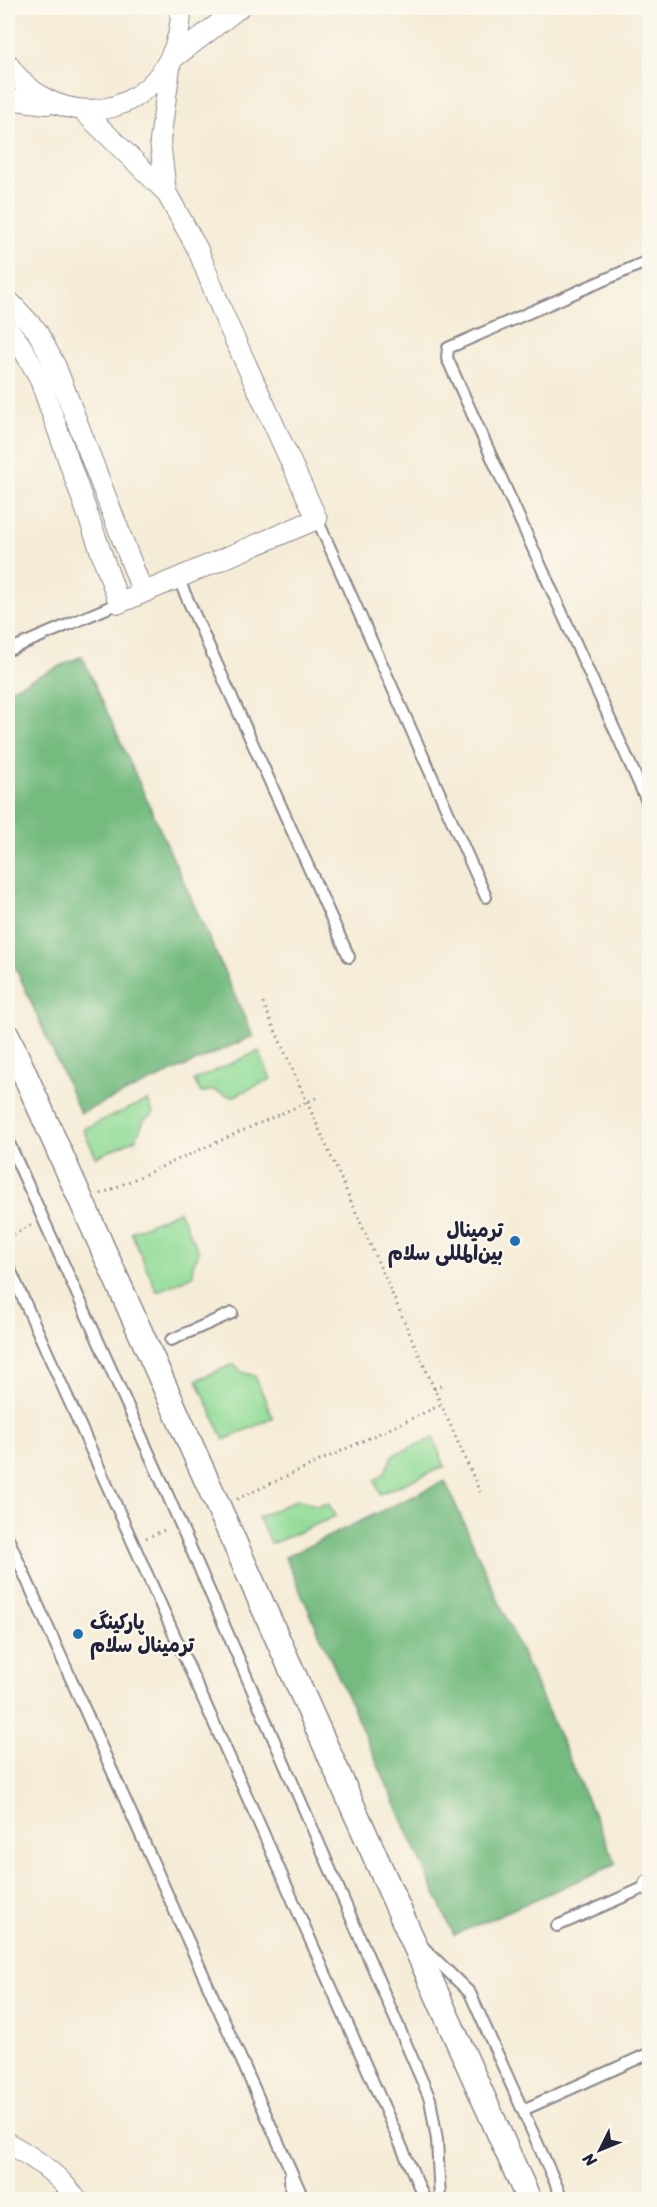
<svg xmlns="http://www.w3.org/2000/svg" width="657" height="2207" viewBox="0 0 657 2207" font-family="Sriracha,'Playpen Sans Arabic',sans-serif">
  <rect width="100%" height="100%" fill="#fbf7ec"/>
  <filter id="ink" filterUnits="userSpaceOnUse"><feTurbulence type="fractalNoise" baseFrequency=".0167" numOctaves="2"/><feDisplacementMap in="SourceGraphic" scale="12" xChannelSelector="R" yChannelSelector="G"/><feConvolveMatrix kernelMatrix="1 2 1 2 8 2 1 2 1" color-interpolation-filters="sRGB"/></filter>
  <filter id="wash" filterUnits="userSpaceOnUse"><feTurbulence type="fractalNoise" baseFrequency=".008" numOctaves="4" result="noise"/><feDisplacementMap in="SourceGraphic" scale="24" xChannelSelector="R" yChannelSelector="G"/><feGaussianBlur stdDeviation="1.35" result="paint"/><feColorMatrix in="noise" values="0 0 0 0 0 0 0 0 0 0 0 0 0 0 0 0 0 1.4 0 .05"/><feComposite in="paint" operator="in"/></filter>
  <g filter="url(#wash)">
    <rect width="100%" height="100%" fill="#f5ecd7"/>
    <!-- green -->
    <path fill="#91db97" stroke="#5a7e69" stroke-width="1.5" d="M259 1051 271 1079 232 1097 212 1090 201 1093 194 1080Z
      M148 1100 153 1114 144 1120 136 1139 96 1157 83 1129Z
      M179 1211 199 1252 193 1265V1276L157 1292 131 1232Z
      M234 1364 242 1372 255 1376 273 1418 224 1440 197 1380Z
      M433 1438 445 1466 380 1494 375 1480 384 1474 393 1455Z
      M298 1499 318 1506 328 1503 336 1516 271 1544 258 1517Z"/>
    <!-- forest -->
    <path fill="#74bb80" stroke="#4b6e5e" stroke-width="1.5" d="M82 656 253 1036 80 1113 8 950V690Z
      M445 1481 616 1864 454 1935 285 1557Z"/>
  </g>
  <g filter="url(#ink)">
    <g fill="none" stroke-linecap="round" stroke-linejoin="round">
      <!-- service casing -->
      <g stroke="#8c8789" stroke-width="14">
        <path id="service" d="M650 260 448 348 447 358 650 808
          M317 519 486 897
          M178 578 349 957
          M11 649 119 603
          M8 1141 162 1482 430 2099 437 2140 440 2200
          M8 1265 258 1821 425 2200
          M171 1340 232 1313
          M8 1538 304 2200
          M557 1926 650 1885
          M422 1946 470 1993 563 2200
          M523 2110 650 2053
          M290 2176 291 2200"/>
      </g>
      <!-- minor casing -->
      <g stroke="#8c8789" stroke-width="22">
        <path id="minor" d="M8 64C17 79 29 89 44 98 113 135 182 81 181 8
          M8 99 47 104
          M166 192 160 141 171 60 239 8
          M8 300 37 331 56 367 143 593
          M8 329 20 344 39 377 119 603 317 519 224 316 198 250 166 192 82 110
          M649 1885 650 1886
          M8 2143C34 2158 59 2174 77 2200"/>
      </g>
      <!-- tertiary casing -->
      <g stroke="#8c8789" stroke-width="27">
        <path id="tertiary" d="M8 1037 529 2200"/>
      </g>
      <!-- path -->
      <path stroke="#8c8789" stroke-width="3" stroke-dasharray="1.5 4.5" stroke-linecap="butt" d="M648 891H650
        M263 1003 480 1492
        M101 1194 316 1098
        M8 1237 32 1225
        M434 1389 445 1384
        M237 1499 441 1405
        M146 1538 167 1529"/>
      <!-- service -->
      <use href="#service" stroke="#fff" stroke-width="10"/>
      <!-- minor -->
      <use href="#minor" stroke="#fff" stroke-width="20"/>
      <!-- tertiary -->
      <use href="#tertiary" stroke="#fff" stroke-width="24"/>
    </g>
  </g>
  <!-- markers -->
  <g fill="#1f6fb2" stroke="#fbf7ec" stroke-width="2">
    <circle cx="515" cy="1241" r="6"/>
    <circle cx="78" cy="1634" r="6"/>
  </g>
  <g text-anchor="middle" dominant-baseline="central" stroke-width="5" stroke-linejoin="round" paint-order="stroke">
    <!-- poi labels -->
    <g font-size="20" font-weight="bold" fill="#22223b" stroke="#fbf7ec" text-anchor="end">
      <text x="503" y="1230">ترمینال<tspan x="503" dy="23">بین‌المللی سلام</tspan></text>
      <text x="90" y="1622" text-anchor="start">پارکینگ<tspan x="90" dy="23">ترمینال سلام</tspan></text>
    </g>
  </g>
  <!-- margin -->
  <rect width="657" height="2207" fill="none" stroke="#fbf7ec" stroke-width="30"/>
  <!-- north arrow -->
  <g transform="translate(600 2150) rotate(227)" stroke="#fbf7ec" stroke-width="4.5" paint-order="stroke">
  <path d="M0-4.5L10 22L0 15L-10 22Z" fill="#22223b"/>
  <text y="-9" font-size="16" font-weight="bold" text-anchor="middle" fill="#22223b">N</text>
  </g>
</svg>
